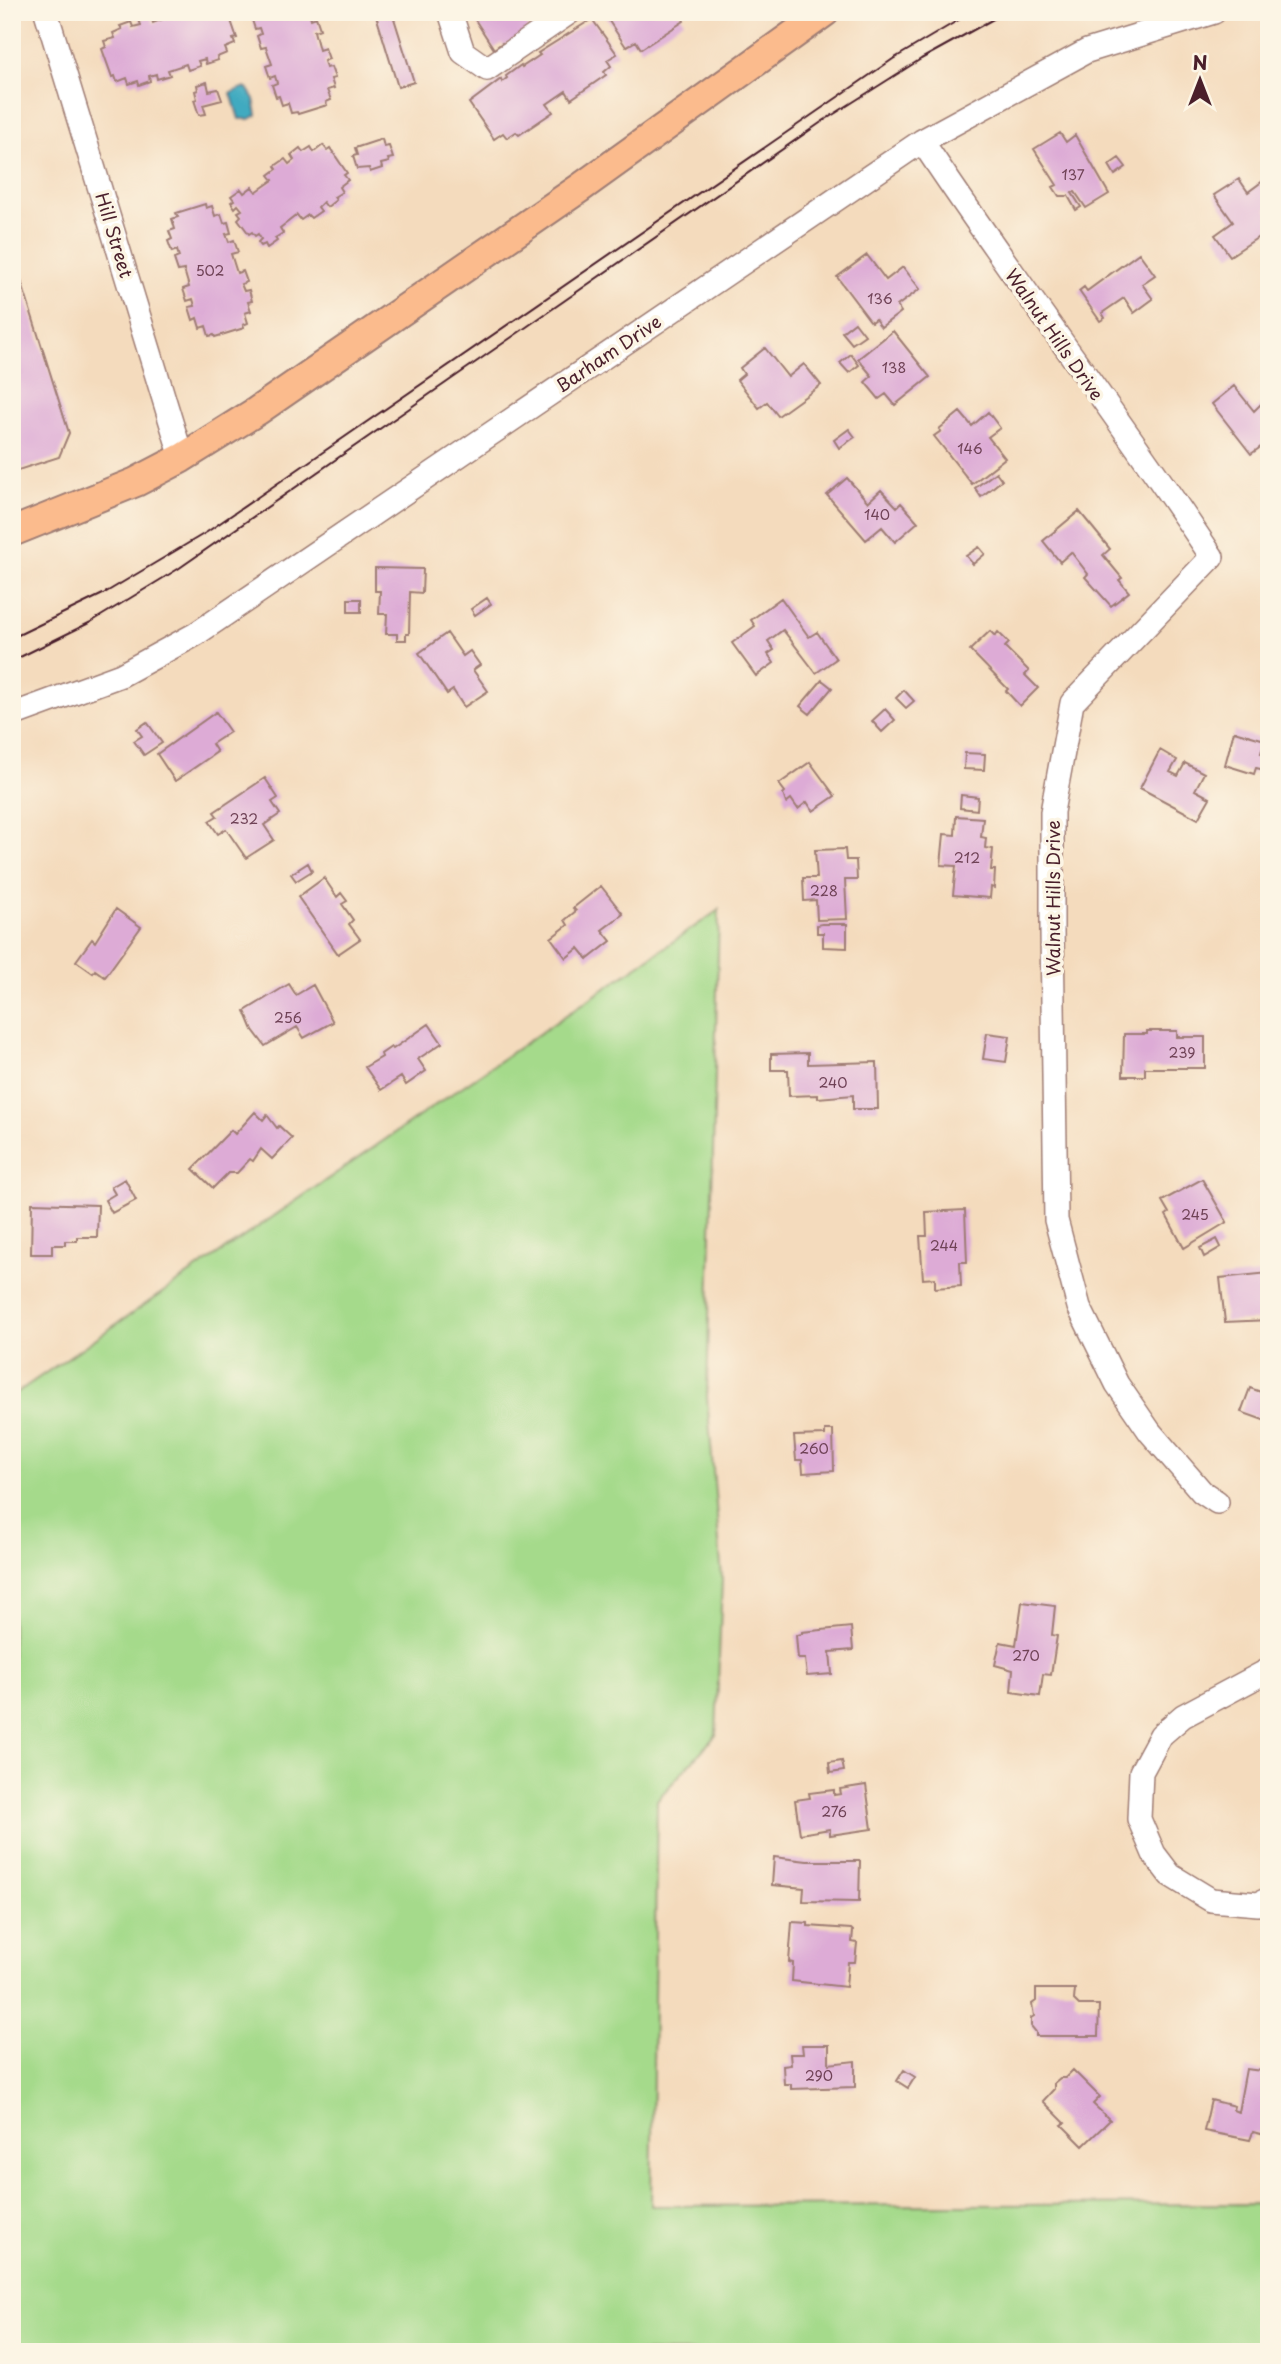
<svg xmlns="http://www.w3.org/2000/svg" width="1281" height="2364" viewBox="0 0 1281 2364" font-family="'Playpen Sans',sans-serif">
  <rect width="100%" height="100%" fill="#fcf5e5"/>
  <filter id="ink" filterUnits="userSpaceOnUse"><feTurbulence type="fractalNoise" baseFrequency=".0143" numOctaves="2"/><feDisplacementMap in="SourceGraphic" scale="14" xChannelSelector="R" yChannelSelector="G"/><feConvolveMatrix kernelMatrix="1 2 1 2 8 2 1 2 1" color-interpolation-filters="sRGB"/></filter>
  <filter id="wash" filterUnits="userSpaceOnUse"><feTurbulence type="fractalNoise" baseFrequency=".00686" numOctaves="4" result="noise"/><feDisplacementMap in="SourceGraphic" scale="28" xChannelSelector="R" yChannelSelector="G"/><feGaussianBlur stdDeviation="1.57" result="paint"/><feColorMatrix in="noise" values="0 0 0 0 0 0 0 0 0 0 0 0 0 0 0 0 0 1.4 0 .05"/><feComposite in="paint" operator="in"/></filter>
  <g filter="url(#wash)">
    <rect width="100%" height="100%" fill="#f4dbbd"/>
    <!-- green -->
    <path fill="#a5da8b" stroke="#787c5b" stroke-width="2" d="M719 910 707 1397 722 1578 716 1735 657 1800 651 2206 1269 2204V2352H12V1396Z"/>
    <!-- water -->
    <path fill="#41aac0" stroke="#466476" stroke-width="2" d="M242 88H247L254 99 257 115 250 119H239L231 93Z"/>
    <g id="blocks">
      <!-- building -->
      <path fill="#ddabd6" d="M170 12H228L237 38 233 39 235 44 225 48 227 53 217 57 218 60 206 64 205 59 198 61 200 66 188 70 186 64 168 70 170 75 157 79 156 74 149 76 150 81 139 85 138 81 129 84 127 78 117 82 115 76 112 77 102 49 106 47 104 41 115 38 113 33 122 29 120 26 131 22 133 27 141 25 139 20 151 16 153 23 171 16Z
        M253 12H309L311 19 316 17 320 29 314 31 319 50 325 48 329 59 324 61 326 68 331 67 335 78 331 79 334 88 327 90 331 100 326 102 327 105 298 114 297 112 291 113 288 103 282 105 279 96 276 97 272 85 277 83 275 76 270 78 266 66 272 64 266 47 261 48 257 36 261 34 259 28 255 29 251 17 255 16Z
        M375 12H392L414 82 398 87Z
        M470 12H551L538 26 536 22 527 27 530 32 504 46 502 43 494 49Z
        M603 12H679L684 21 641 49 636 41 626 47Z
        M592 19 617 54 607 60 611 66 604 72 606 75 571 99 566 91 547 104 553 112 519 135 516 132 507 138 503 133 494 139 469 103 501 79 502 82 507 78 506 76 521 65 522 67 540 55 538 53Z
        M207 82 209 91 218 89 222 100 203 105 206 114 199 115 194 100 197 99 195 91 198 90 197 85Z
        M1060 133 1066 142 1075 135 1109 194 1086 208 1075 192 1072 193 1081 207 1076 210 1068 196H1059L1053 187 1057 185 1034 149Z
        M382 139 384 147 389 146 393 158 388 159 389 162 381 164 382 168 370 172 369 168 357 169 353 156 357 155 355 148Z
        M323 145 327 150 330 148 347 173 344 175 348 180 339 187 342 192 334 197 336 200 327 207 323 202 318 207 321 211 311 218 308 215 301 220 297 215 280 228 283 233 275 238 277 241 267 248 265 244 261 246 258 242 261 239 258 234 255 236 252 232 249 234 238 219 241 216 238 212 242 210 238 205 235 208 231 202 234 200 231 196 241 189 244 193 252 187 256 192 273 180 269 175 277 169 275 166 285 159 289 164 294 160 291 155 300 148 303 152 311 147 314 152Z
        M1119 158 1126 167 1115 175 1109 165Z
        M1239 179 1248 192 1263 181 1269 190V207L1266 209 1269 212V230L1230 256 1215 235 1233 222 1214 195Z
        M205 204 206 208 212 206 215 216 221 214 224 223 228 222 231 233 226 234 229 242 234 240 238 252 231 254 237 273 243 271 247 282 241 284 244 291 249 290 252 301 248 302 251 311 245 313 248 323 243 325 244 328 215 337 214 335 209 336 206 326 200 328 197 318 193 320 189 307 195 306 193 299 187 301 183 289 189 287 184 270 178 271 174 259 179 257 177 250 172 252 168 241 172 239 169 231 175 229 172 219 178 217 176 213Z
        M1139 253 1155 275 1142 284 1153 299 1134 313 1124 298 1102 313 1105 318 1100 321 1079 291 1084 287 1087 291Z
        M867 255 886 280 903 267 920 289 897 306 901 312 881 327 875 319 871 322 837 277Z
        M18 271 69 433 59 457 12 472V273Z
        M855 322 865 335 852 344 842 332Z
        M893 331 930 377 895 405 886 394 879 399 865 382 872 376 858 359Z
        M765 348 788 377 804 364 821 385 778 416 767 402 759 408 737 380 744 374 740 368Z
        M851 354 859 365 849 373 840 363Z
        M1234 386 1254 411 1269 396V441L1251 454 1212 404Z
        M960 412 972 426 988 412 1000 428 988 437 1005 458 972 484 934 436 941 431 939 429Z
        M849 429 855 437 839 448 834 440Z
        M996 472 1002 480 981 497 975 488Z
        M847 478 868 502 881 490 897 507 901 503 918 522 895 542 882 527 866 540 827 495Z
        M1079 511 1110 549 1103 555 1122 578 1119 580 1129 592 1111 606 1085 577 1088 574 1071 552 1060 562 1043 541Z
        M979 547 985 554 973 564 966 556Z
        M375 568 423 569 422 593 410 592 409 634H406V640H397V634H386L387 614H379L380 591H375Z
        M487 598 491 604 475 615 471 609Z
        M781 598 809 637 817 632 836 659 816 673 783 630 768 641 774 650 768 654 774 663 756 676 732 643 755 626 751 620Z
        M348 599H361V612H348Z
        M990 631 995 636 998 632 1009 643 1005 647 1029 671 1025 675 1038 688 1020 706 1006 691 1008 689 970 650Z
        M447 633 463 656 470 651 480 665 473 670 488 691 464 707 453 690 447 694 419 653Z
        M822 680 832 688 810 714 800 706Z
        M904 690 914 701 906 708 896 698Z
        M885 709 895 720 882 732 872 721Z
        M216 712 230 732 212 744 217 752 175 781 157 754Z
        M147 722 162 743 144 755 134 741 142 736 137 729Z
        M1234 731 1265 740 1261 753 1269 755V771L1256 768 1254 774 1225 765Z
        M1160 750 1177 760 1170 772 1178 776 1185 763 1204 773 1195 790 1210 798 1198 819 1140 788Z
        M965 753 985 754 984 770 964 769Z
        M810 762 835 796 813 811 807 802 798 809 791 799 786 803 783 794 785 792 779 784Z
        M265 778 278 798 272 802 280 814 264 825 274 840 246 858 226 829 218 834 209 821 217 816 214 812Z
        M961 795 978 797 977 810 960 808Z
        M956 816 983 818 981 837 986 838 985 848 993 849 991 870H995L994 888 991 887 990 898 953 895 956 866 941 865 944 834 955 835Z
        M845 849 846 860H856L857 880H845L847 919 817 920 816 900 804 901 803 878H817L815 850Z
        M308 863 312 871 296 881 291 874Z
        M324 878 337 897 341 893 347 901 342 904 353 920 349 924 360 939 338 954 298 897Z
        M601 886 623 914 602 930 611 941 588 959 579 948 566 958 551 938 568 925 565 920 576 911 573 908Z
        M116 909 141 927 105 977 95 970 93 973 76 961 92 939 95 942Z
        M822 924H847V948L823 947V933H817V925Z
        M289 984 296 995 313 985 333 1022 304 1038 297 1027 265 1046 253 1030 245 1011Z
        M429 1024 442 1043 418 1059 426 1071 406 1085 401 1077 381 1090 365 1067 382 1057 381 1054 391 1047 393 1049Z
        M1147 1031H1177V1037H1205V1068H1145V1076H1123L1124 1034H1147Z
        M987 1033 1010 1036 1006 1062 983 1059Z
        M808 1053V1064L877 1062 878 1109H853V1095L818 1098V1095L789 1096 788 1070H771V1054Z
        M255 1112 263 1120 267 1115 277 1128 279 1126 292 1138 272 1159 261 1149 253 1161 250 1159 237 1173H228L213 1188 193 1169 231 1130 235 1134Z
        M125 1179 136 1200 112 1213 105 1200 115 1194 111 1187Z
        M1202 1179 1227 1222 1184 1248 1166 1215 1169 1213 1162 1201Z
        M32 1203 98 1205 97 1237H77V1241H65V1245H52V1254H31Z
        M965 1210 967 1262H960L961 1286 935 1288V1278L923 1279 920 1236H927L926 1212Z
        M1217 1239 1221 1247 1204 1257 1200 1248Z
        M1269 1273V1320L1225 1322 1220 1278Z
        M1250 1388 1269 1395V1422L1241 1412Z
        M825 1430H833L834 1471 803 1473 802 1460H796L794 1436 825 1435Z
        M1022 1602 1055 1606 1052 1635 1057 1636 1051 1675 1043 1674 1040 1696 1011 1692 1013 1670 995 1665 1000 1642 1016 1645Z
        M851 1627 853 1650 830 1652 832 1674 807 1676 805 1659H798L796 1635 802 1634V1632Z
        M842 1761 844 1771 830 1773 829 1763Z
        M866 1785 872 1829 830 1835V1829L800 1834 795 1800 810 1798 809 1793 834 1790V1795L841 1794 840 1789Z
        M774 1857 807 1861H860L859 1902 803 1901 804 1888 772 1885Z
        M792 1922 808 1923V1926L851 1929 853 1931 852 1942 857 1943 855 1962H848L846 1987 792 1981 793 1963 789 1962Z
        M1036 1989H1075L1074 2000 1079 2005H1099L1098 2036H1036V2032L1031 2026V2018L1034 2016 1032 2004 1036 2001Z
        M802 2045H829V2064L855 2061V2087L791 2089V2084H784L783 2066 791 2065 790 2054H803Z
        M1246 2069 1269 2072 1268 2136 1253 2132 1250 2140 1204 2131 1211 2100 1234 2106 1233 2110 1238 2112Z
        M904 2070 915 2077 908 2088 897 2081Z
        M1073 2070 1100 2097 1093 2104 1110 2120 1083 2146 1062 2125 1065 2123 1043 2101 1054 2089V2083L1060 2078H1065Z"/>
    </g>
  </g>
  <g filter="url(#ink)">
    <use href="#blocks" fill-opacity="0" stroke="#9f7d74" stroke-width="2"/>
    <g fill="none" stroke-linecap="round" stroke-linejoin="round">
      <!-- minor casing -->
      <g stroke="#9f7d74" stroke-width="26">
        <path id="minor" d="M46 12 182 458
          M450 12 463 52 487 69 570 12
          M922 141C1015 282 1119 416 1212 557L1072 703 1052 812V930L1056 1220 1079 1307 1117 1384 1150 1432 1202 1492 1217 1502
          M12 715 121 675 196 634 922 141 1087 51 1214 12
          M1269 1670 1183 1716 1161 1735 1141 1772 1139 1819 1154 1854 1170 1875 1211 1900 1258 1904 1269 1899"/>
      </g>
      <!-- major casing -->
      <g stroke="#9f7d74" stroke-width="32">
        <path id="major" d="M12 532 136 482 182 458 257 411 580 188 825 12"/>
      </g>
      <!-- minor -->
      <use href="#minor" stroke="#fff" stroke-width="23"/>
      <!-- major -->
      <use href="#major" stroke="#fbbb8d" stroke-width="28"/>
      <!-- tram -->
      <path stroke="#4a1f2b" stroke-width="2" d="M12 638 103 594 207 532 893 59 972 12
        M12 661 91 622 178 569 823 121 921 59 1006 12"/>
    </g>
  </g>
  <g text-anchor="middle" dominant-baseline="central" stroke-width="7" stroke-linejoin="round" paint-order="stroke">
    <!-- number labels -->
    <g font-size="14" fill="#6f4256">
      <text x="1073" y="174">137</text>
      <text x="210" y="270">502</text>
      <text x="880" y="298">136</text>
      <text x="894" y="367">138</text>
      <text x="970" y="448">146</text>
      <text x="877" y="514">140</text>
      <text x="244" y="818">232</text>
      <text x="967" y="857">212</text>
      <text x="824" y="890">228</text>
      <text x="288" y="1017">256</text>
      <text x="1182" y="1052">239</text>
      <text x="833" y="1082">240</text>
      <text x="1195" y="1214">245</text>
      <text x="944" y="1245">244</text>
      <text x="814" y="1448">260</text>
      <text x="1026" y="1655">270</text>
      <text x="834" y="1811">276</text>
      <text x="819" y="2075">290</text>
    </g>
    <!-- street labels -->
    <g font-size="18" fill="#4a1f2b" stroke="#fcf5e5">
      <text transform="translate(115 235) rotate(73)">Hill Street</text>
      <text transform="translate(1055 334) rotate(55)">Walnut Hills Drive</text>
      <text transform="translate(608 353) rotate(-34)">Barham Drive</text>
      <text transform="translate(1052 898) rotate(-90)">Walnut Hills Drive</text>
    </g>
  </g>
  <!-- margin -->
  <rect width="1281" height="2364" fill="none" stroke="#fcf5e5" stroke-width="42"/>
  <!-- north arrow -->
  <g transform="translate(1200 80)" stroke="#fcf5e5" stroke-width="5" paint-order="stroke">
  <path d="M0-5L12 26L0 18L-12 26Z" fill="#4a1f2b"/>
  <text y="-10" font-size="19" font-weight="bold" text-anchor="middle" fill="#4a1f2b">N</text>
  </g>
</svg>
